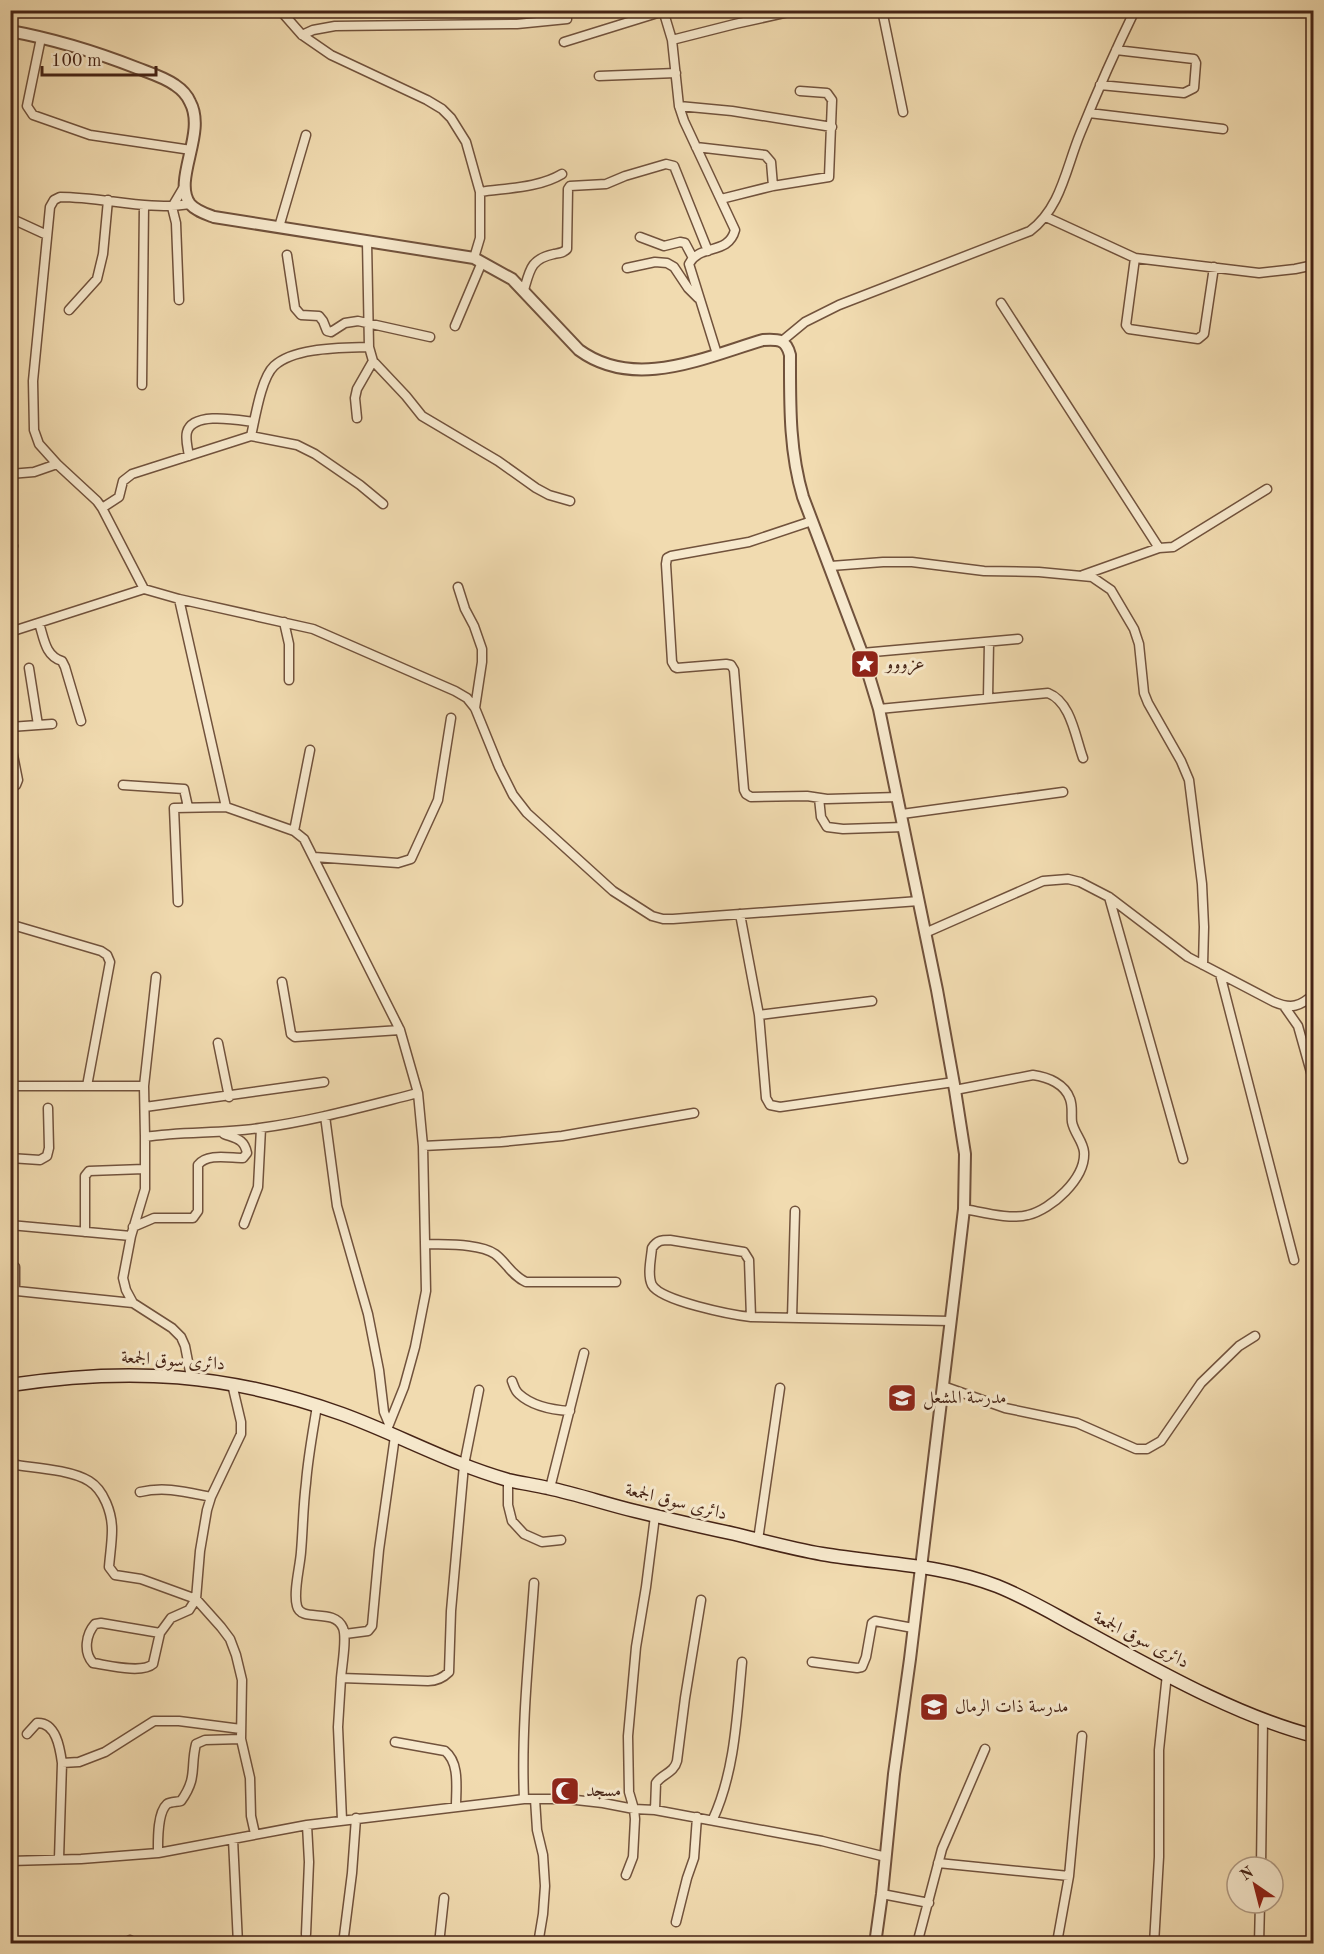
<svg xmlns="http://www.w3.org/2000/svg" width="1324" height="1954" viewBox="0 0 1324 1954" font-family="'Old Standard TT',Amiri,serif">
  <rect width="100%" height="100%" fill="#f1dbb0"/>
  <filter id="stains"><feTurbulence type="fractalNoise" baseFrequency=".00333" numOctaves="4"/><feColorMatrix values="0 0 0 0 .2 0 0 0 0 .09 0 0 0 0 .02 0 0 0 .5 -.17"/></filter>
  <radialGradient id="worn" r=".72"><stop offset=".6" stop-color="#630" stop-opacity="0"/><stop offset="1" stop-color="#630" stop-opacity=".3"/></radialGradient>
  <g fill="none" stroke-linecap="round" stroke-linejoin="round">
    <!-- minor casing -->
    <g stroke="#71523c" stroke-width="11">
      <path id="minor" d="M280 10 302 35 331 55 427 100 442 109 451 118 466 142 480 192V238L474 258
        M663 10 672 40 679 106 684 121 735 230C728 256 700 243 689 264L717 354
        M882 10 903 112
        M302 35 313 30 335 26 517 24 567 19
        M41 38 27 106 33 115 90 135 191 150
        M672 40 735 24 798 10
        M564 42 664 11
        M599 76 676 73
        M1100 85 1184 93 1194 88 1196 63 1194 59 1116 50
        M679 106 732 111 832 127
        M1089 113 1223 129
        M696 147 765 155 771 162 773 186
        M480 192C506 188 539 188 562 174
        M721 199 773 186 829 177 832 100 827 93 800 91
        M1046 217 1135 258 1259 273 1295 269 1314 265
        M10 218 47 235
        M279 227 306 135
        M640 237 664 246 680 242 685 243 693 258
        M367 241 369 347 373 361 406 396 422 416 498 461 536 488 549 495 570 501
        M287 255 295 308 301 315 319 316 323 321 327 331 331 332 345 323 358 321 430 337
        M1135 258 1126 325 1129 329 1198 339 1204 334 1214 267
        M627 268 655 262 667 263 674 267 688 288 698 298
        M524 290C530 269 531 259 554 254 560 253 563 253 567 249L568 189 570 186 606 184 625 176 666 164 674 166 708 251
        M179 300 176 223 172 207 185 185
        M1001 303 1159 548
        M69 310 97 279 103 254 108 200
        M455 326 482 262
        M782 341 805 322 839 305 1030 231C1061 208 1066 168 1080 134 1097 92 1115 51 1135 10
        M142 385 144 205
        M357 418 355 398 357 389 373 361
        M251 436C255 419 261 378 274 366 294 347 342 348 369 347
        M189 456C188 449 185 439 187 432 193 411 238 420 254 422
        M10 474 34 472 57 464
        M102 508 119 497 123 481 132 474 251 436 297 445 315 454 360 485 383 504
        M812 521 749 542 671 556 667 558 666 564 672 662 675 667 677 668 726 664 731 665 734 670 744 790 746 794 751 797 807 796 827 799 898 797
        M10 547 13 546
        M831 566 883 562H912L984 571 1039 572 1092 577 1111 590 1134 629 1139 644 1144 693 1148 703 1181 761 1189 780 1202 884 1204 927 1203 965
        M1083 575 1159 548 1173 547 1267 489
        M458 587 465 609 474 626 482 649V662L475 708
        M144 589 102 508 97 501 57 464 39 444 34 430 33 381 50 207 54 200 60 197C104 197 147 211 190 204
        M179 599 226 807 294 831 304 839 400 1030 418 1093 423 1146 426 1291 415 1347 404 1387 386 1432
        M284 622 289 644V680
        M39 623C44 638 45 656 62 661L65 667 81 721
        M10 632 144 589 179 599 313 629 455 691 467 698 475 708 499 767 513 795 527 813 613 891 652 916 663 919H673L919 901
        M862 653 1018 639
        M29 668 38 725
        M988 698 989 642
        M879 709 1048 693C1071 702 1075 736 1083 758
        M10 727 52 724
        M10 740 18 780 16 785 10 788
        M123 785 184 789 188 807
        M819 798 821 817 827 827 843 829 904 827
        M902 814 1063 792
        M294 831 310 750
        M314 857 398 863 411 859 438 800 451 718
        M1109 897 1183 1159
        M178 902 174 808 226 807
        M740 914 759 1015 766 1098 770 1105 780 1107 954 1082
        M16 926 101 951 107 955 110 962 87 1086
        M925 933 1043 881 1068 879 1080 882 1109 897 1188 957 1274 1002C1291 1009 1300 1007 1314 994
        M1220 974 1294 1260
        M282 982 290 1028 291 1034 295 1037 400 1030
        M1284 1006 1298 1026 1314 1083
        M759 1015 872 1001
        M218 1043 229 1097
        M10 1086H144
        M955 1090 1033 1075C1048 1077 1065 1084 1070 1099 1073 1107 1071 1115 1072 1122 1074 1133 1083 1141 1084 1152 1086 1178 1051 1210 1028 1215 1011 1220 982 1212 964 1209
        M145 1107 324 1082
        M325 1116 337 1206 368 1314 379 1370 384 1412 389 1424
        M145 1137 144 1086 156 977
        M423 1146 501 1142 562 1136 694 1113
        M10 1158 40 1160 47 1156 49 1148 48 1108
        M244 1224 258 1187 261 1128
        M10 1225 131 1236
        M133 1227 154 1218H193L198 1211V1165C207 1153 229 1158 243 1158L247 1153C244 1139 237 1139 224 1134
        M85 1232V1176L89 1171 144 1169
        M426 1244C444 1245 479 1243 495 1254 506 1262 512 1276 526 1282H616
        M15 1267V1289L17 1291 133 1303
        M751 1317 749 1260 744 1252 670 1240C662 1240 657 1240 652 1248 651 1259 647 1275 652 1285 661 1301 732 1315 751 1317L951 1321
        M792 1318 795 1211
        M191 1377 185 1346 181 1337 172 1328 133 1303 126 1290 123 1278 131 1236 145 1189V1137C183 1131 221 1134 260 1128 313 1121 366 1106 418 1093
        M512 1381C514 1386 515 1391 519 1394 532 1406 553 1410 570 1411
        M943 1386 1005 1408 1077 1423 1136 1449H1147L1161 1441 1201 1383 1239 1346 1255 1336
        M317 1406C313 1431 308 1457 306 1483 303 1506 303 1529 301 1552 300 1567 293 1592 297 1606 301 1623 334 1607 343 1628 347 1638 342 1665 341 1678L428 1681C437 1681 443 1678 449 1672L451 1611 464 1465 479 1390
        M10 1458 16 1465C37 1468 71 1470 89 1481 104 1490 112 1513 112 1530 112 1542 110 1554 109 1567L115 1575 141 1579 196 1599 221 1627 230 1639 236 1655 242 1680 241 1739 250 1778 251 1816 255 1834
        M508 1480V1505L512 1521 524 1534 542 1542 561 1540
        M550 1488 584 1353
        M140 1492C165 1486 186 1492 211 1497
        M758 1540 780 1388
        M101 1623 160 1633 153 1664C142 1674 107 1665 93 1663 83 1652 86 1634 95 1624Z
        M160 1633 171 1618 189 1610 196 1599 200 1551 207 1510 211 1497 241 1434V1422L232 1384
        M345 1634 368 1631 372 1626 379 1550 395 1436
        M812 1662 857 1668 862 1667 866 1657 872 1623 875 1621 913 1628
        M341 1678 338 1727 342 1820
        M27 1734 37 1723C56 1722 60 1748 62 1763
        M395 1742 445 1751C460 1763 456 1788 456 1806
        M524 1799C521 1727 529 1655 534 1583
        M535 1799 537 1830 543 1855 545 1886 543 1914 538 1944
        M655 1810 656 1783C662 1774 674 1773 677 1761L685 1698 701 1600
        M713 1819C735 1771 737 1715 742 1662
        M233 1839 238 1944
        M158 1853C158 1841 157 1813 167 1804 170 1802 177 1802 181 1801 198 1777 190 1768 196 1744L205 1740 241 1739
        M59 1859 62 1763 79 1762 105 1752 154 1721H179L241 1729
        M10 1861 81 1859 158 1853 307 1825 524 1799H567L603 1803 634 1809 655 1810 822 1841 886 1857
        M938 1863 1069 1876 1082 1736
        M1261 1867 1263 1719
        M626 1875 633 1857 635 1819 634 1809 629 1792 628 1736 636 1647 646 1587 655 1516
        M882 1894 929 1903
        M676 1922 687 1878 694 1858 697 1817
        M306 1934 309 1862 307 1825
        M1058 1937 1069 1876
        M130 1944V1940
        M343 1944 352 1873 356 1818
        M439 1944 444 1898
        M917 1944 942 1849 985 1749
        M1154 1944 1159 1857V1750L1167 1674
        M1259 1944 1260 1903"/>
    </g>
    <!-- tertiary casing -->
    <g stroke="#71523c" stroke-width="14">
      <path id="tertiary" d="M10 31C54 39 96 52 137 68 150 73 164 77 175 85 181 89 187 95 190 102 207 133 172 180 190 204 196 211 206 214 214 217L474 258 512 279 579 350C635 391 705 357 763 340 778 339 786 339 790 355 790 403 789 450 803 497L862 653 879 709 937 990 955 1090 965 1154 964 1209 956 1277 910 1659 894 1774 882 1894 875 1944"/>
    </g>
    <!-- secondary casing -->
    <g stroke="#462416" stroke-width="15">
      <path id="secondary" d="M10 1385C130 1367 227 1373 342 1414 397 1434 451 1464 508 1480 521 1483 535 1485 548 1488 577 1494 606 1504 635 1511 668 1519 702 1527 735 1534 764 1541 793 1549 822 1554 881 1564 941 1564 997 1586 1027 1598 1055 1615 1083 1630 1153 1668 1236 1716 1314 1736"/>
    </g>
    <!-- minor -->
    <use href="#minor" stroke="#f6e8cc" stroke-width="8"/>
    <!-- tertiary -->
    <use href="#tertiary" stroke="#f6e8cc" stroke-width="10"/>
    <!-- secondary -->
    <use href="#secondary" stroke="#f6e8cc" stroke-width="12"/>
  </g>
  <!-- icons -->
  <defs>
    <g id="sight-square" transform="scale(1.5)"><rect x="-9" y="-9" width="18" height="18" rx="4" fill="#8f2418" stroke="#f6e8cc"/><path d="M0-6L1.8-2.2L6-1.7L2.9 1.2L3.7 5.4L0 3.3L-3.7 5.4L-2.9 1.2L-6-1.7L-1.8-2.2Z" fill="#fff"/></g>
    <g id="school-square" transform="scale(1.5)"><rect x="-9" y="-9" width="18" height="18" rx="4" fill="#8f2418" stroke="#f6e8cc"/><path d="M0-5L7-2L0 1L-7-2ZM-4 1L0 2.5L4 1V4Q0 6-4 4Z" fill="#fff"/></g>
    <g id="mosque-square" transform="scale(1.5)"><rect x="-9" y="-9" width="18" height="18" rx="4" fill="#8f2418" stroke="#f6e8cc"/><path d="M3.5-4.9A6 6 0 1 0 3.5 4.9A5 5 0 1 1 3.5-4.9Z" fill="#fff"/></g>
  </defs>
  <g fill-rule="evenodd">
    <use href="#sight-square" x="865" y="664"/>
    <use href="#school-square" x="902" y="1398"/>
    <use href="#school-square" x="934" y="1707"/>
    <use href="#mosque-square" x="565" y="1791"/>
  </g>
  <g text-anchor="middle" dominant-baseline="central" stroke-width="6" stroke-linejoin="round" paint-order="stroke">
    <!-- poi labels -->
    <g font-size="18" fill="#462416" stroke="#f6e8cc" text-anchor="start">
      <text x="886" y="664">عزووو</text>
      <text x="923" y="1398">مدرسة المشعل</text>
      <text x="955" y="1707">مدرسة ذات الرمال</text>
      <text x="586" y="1791">مسجد</text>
    </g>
    <!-- street labels -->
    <g font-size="18" fill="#462416" stroke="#f6e8cc">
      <text transform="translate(173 1361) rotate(4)">دائرى سوق الجمعة</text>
      <text transform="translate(676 1502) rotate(14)">دائرى سوق الجمعة</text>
      <text transform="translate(1141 1640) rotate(27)">دائرى سوق الجمعة</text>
    </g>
  </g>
  <!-- margin -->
  <rect width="1324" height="1954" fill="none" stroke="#f1dbb0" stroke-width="36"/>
  <rect x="12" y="12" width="1300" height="1930" fill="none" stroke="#462416" stroke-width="3"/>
  <rect x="18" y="18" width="1288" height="1918" fill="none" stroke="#462416" stroke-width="1.5"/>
  <!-- north arrow -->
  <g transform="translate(1255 1885) rotate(325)"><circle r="28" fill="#f6e8cc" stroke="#b09a83" stroke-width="1.5"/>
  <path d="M0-4.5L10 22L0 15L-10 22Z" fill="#8f2418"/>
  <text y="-9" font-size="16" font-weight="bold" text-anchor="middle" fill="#462416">N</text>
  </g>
  <!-- scale -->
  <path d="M42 66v9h114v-9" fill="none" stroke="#462416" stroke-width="3"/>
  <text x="51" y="66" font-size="18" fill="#462416" stroke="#f6e8cc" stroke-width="4.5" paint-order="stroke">100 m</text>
  <rect width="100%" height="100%" filter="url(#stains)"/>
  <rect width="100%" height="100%" fill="url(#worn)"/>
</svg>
